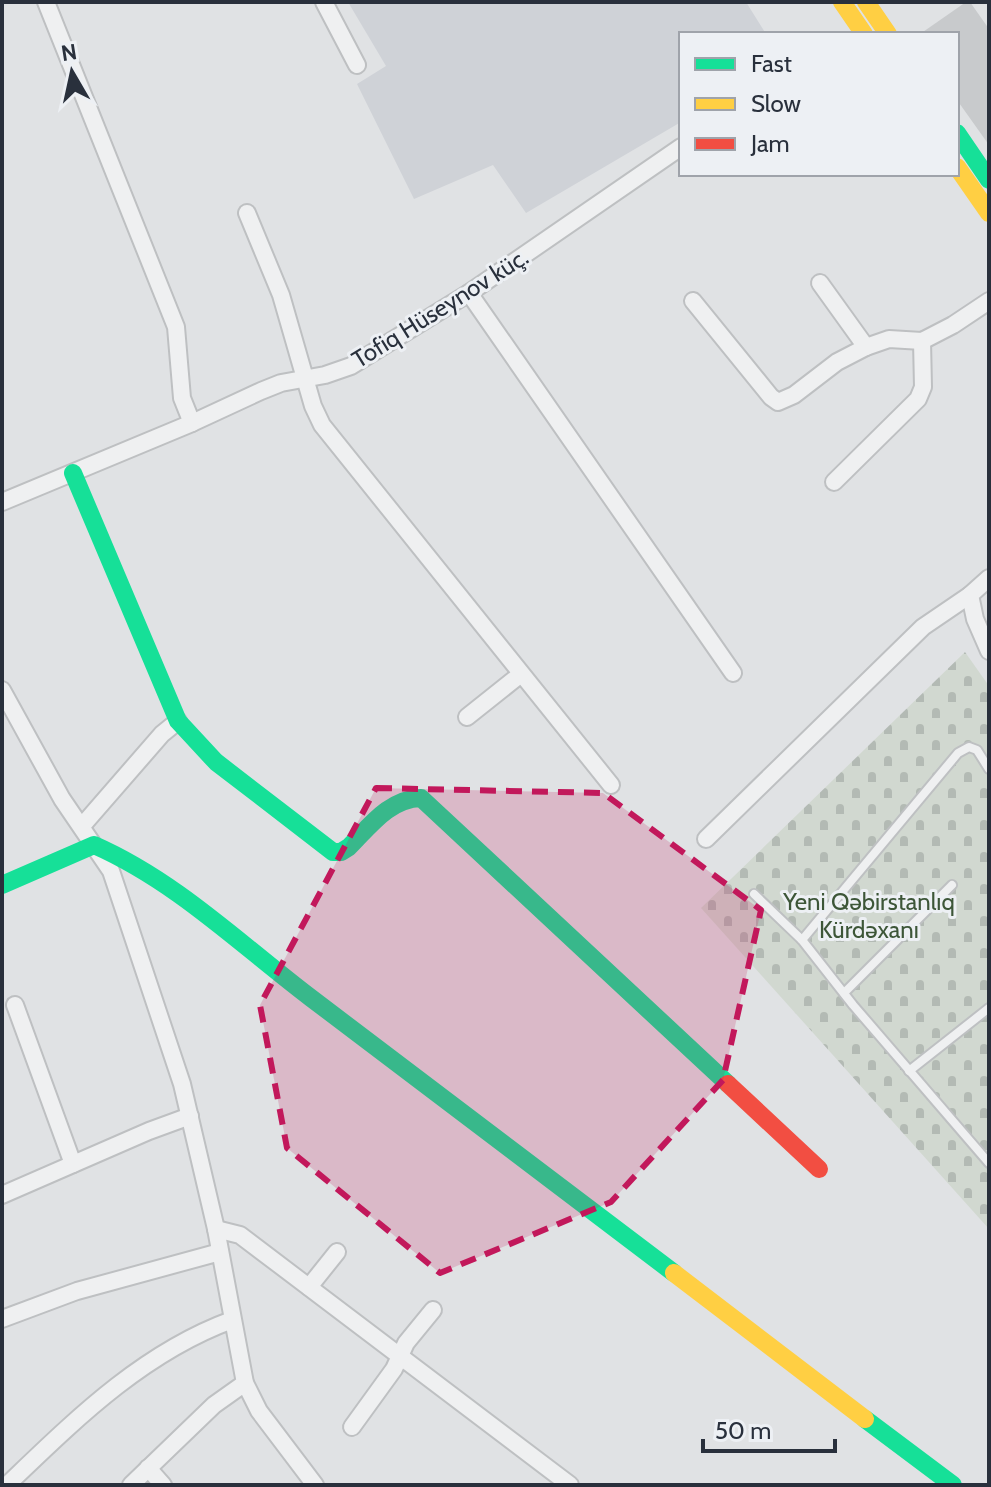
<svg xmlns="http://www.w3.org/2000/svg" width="991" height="1487" font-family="Cabin,sans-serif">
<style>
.built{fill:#cfd2d7}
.cemetery{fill:url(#cemetery-stones)}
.building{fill:#c8cacc}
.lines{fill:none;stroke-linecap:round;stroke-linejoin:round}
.lane-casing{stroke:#bec0c2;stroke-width:12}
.street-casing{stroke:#bec0c2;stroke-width:20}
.lane{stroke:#eff0f1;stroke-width:8}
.street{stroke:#eff0f1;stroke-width:16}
.fast{stroke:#16e098;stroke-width:18}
.slow{stroke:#ffcf43;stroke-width:18}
.jam{stroke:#f24e42;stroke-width:18}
.marked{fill:#c2185b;fill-opacity:0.2;stroke:#c2185b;stroke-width:6;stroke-dasharray:16 10;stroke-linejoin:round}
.labels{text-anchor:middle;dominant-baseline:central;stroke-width:6;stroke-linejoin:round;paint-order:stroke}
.street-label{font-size:24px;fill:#29303c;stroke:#edf0f4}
.park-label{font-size:24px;fill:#3d5638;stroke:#edf0f4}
</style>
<defs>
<pattern id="cemetery-stones" width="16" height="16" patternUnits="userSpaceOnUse" patternTransform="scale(2)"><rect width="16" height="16" fill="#d1d8d0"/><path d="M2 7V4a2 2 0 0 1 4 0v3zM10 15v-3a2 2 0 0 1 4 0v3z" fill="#b3bab4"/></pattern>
</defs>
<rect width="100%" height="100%" fill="#e0e2e4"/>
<polygon class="built" points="348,2 746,2 766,34 681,34 681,122 526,213 493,165 414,199 357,84 386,66"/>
<polygon class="cemetery" points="965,652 989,686 989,1229 701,908"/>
<polygon class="building" points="966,2 970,2 989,29 989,145 957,100 957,34 920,34"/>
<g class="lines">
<g class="lane-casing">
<g id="lane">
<polyline points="754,894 802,940 853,1005 989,1163"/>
<polyline points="802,940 958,753 969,747 977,750 989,769"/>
<polyline points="844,993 952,885"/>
<polyline points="909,1071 989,1008"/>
</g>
</g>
<g class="street-casing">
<g id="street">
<polyline points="46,2 176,327 182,398 192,423"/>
<polyline points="324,2 357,65"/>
<polyline points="247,213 281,295 313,406 322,425 611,785"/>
<polyline points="820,283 866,347"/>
<polyline points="469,293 733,673"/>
<polyline points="693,301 771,397 778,402 794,395 837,362 866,347 889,339 922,341 953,325 989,301"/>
<polyline points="834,482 918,399 923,387 922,341"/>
<polyline points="2,502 192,423 261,391 281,383 325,375 351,366 469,293 681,147"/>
<polyline points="989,578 970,595 975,619 989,651"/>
<polyline points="2,690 62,799 111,871 182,1084 216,1229 245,1383 259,1411 315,1485"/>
<polyline points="467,717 521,674"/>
<polyline points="82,826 162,734 178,721"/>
<polyline points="706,839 923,627 970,595"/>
<polyline points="15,1005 73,1164"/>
<polyline points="2,1195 149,1131 190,1116"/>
<polyline points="216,1229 240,1235 570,1485"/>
<polyline points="309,1287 337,1252"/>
<polyline points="2,1319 77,1291 220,1252"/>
<polyline points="352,1427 394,1369 406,1343 433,1310"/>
<polyline points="148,1468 163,1485"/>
<path d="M 7,1485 C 75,1420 142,1353 232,1320"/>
<polyline points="131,1485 214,1405 245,1383"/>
</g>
</g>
<use href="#lane" class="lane"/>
<use href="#street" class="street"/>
<g class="fast">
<polyline points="957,133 989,180"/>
<path d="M 73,473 L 178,721 L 216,762 L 333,852 L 341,852 L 349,847 C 370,826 389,799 421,798 L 728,1084"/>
<path d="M 2,885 L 94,845 C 176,881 241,945 311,998 C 432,1091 553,1182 674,1273"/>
<polyline points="865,1419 953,1485"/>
</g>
<g class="slow">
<polyline points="842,2 864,34"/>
<polyline points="866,2 888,34"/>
<polyline points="957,167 989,213"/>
<polyline points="674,1273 865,1419"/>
</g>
<polyline class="jam" points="728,1084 819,1169"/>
</g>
<path class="marked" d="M 376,788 L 603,793 L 761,910 L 723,1080 L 611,1202 L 440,1273 L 287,1148 L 260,1005 Z"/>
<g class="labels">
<g class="street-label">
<text transform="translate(440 308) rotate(-32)">Tofiq Hüseynov küç.</text>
</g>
<g class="park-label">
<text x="869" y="901">Yeni Qəbirstanlıq<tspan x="869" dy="28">Kürdəxanı</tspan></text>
</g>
</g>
<rect width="991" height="1487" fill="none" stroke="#29303c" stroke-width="8"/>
<rect x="679" y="32" width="280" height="144" fill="#edf0f4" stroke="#9fa3aa" stroke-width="2"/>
<rect x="695" y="58" width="40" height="12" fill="#16e098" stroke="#9fa3aa" stroke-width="2"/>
<text x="751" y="72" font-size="24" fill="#29303c">Fast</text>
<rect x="695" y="98" width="40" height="12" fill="#ffcf43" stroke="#9fa3aa" stroke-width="2"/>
<text x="751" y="112" font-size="24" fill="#29303c">Slow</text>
<rect x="695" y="138" width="40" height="12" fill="#f24e42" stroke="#9fa3aa" stroke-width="2"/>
<text x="751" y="152" font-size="24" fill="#29303c">Jam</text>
<g transform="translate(72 72) rotate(351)" stroke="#edf0f4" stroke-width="6" paint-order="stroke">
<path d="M0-6L14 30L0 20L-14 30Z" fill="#29303c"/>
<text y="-12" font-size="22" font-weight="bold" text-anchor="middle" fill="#29303c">N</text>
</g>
<path d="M703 1439v12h132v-12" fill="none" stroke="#29303c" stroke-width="4"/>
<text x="715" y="1439" font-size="24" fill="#29303c" stroke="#edf0f4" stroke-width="6" paint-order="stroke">50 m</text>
</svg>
